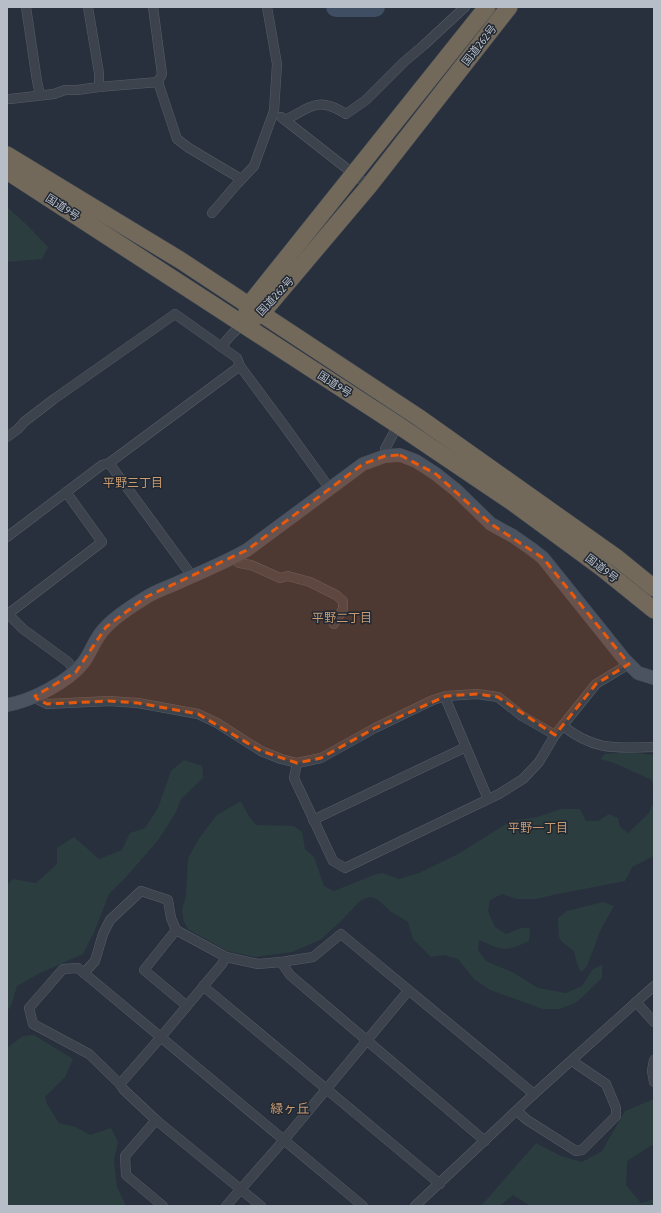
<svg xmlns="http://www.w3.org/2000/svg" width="661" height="1213" font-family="'Asap Condensed','Noto Sans JP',sans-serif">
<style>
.green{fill:#2b3d3f}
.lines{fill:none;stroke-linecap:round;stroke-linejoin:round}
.river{stroke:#404e64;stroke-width:20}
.street-casing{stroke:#575e68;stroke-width:10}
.secondary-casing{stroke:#454c56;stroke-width:14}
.highway-casing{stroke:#444b55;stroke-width:18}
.street{stroke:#3c434d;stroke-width:9}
.secondary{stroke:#4b5260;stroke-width:13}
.highway{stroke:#72695a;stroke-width:17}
.marked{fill:#e8590c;fill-opacity:0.2;stroke:#e8590c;stroke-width:3;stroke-dasharray:8 5;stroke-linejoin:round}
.labels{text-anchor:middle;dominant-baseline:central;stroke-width:3;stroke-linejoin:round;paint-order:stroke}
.street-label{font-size:11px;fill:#b8bec8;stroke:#212832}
.neighbourhood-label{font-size:12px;fill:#c89b73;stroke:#212832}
.quarter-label{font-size:13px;fill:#c89b73;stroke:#212832}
</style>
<rect width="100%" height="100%" fill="#28303d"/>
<g class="green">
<polygon points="7,207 27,225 48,247 42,259 7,262"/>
<path d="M 628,752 L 654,755 L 654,796 L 652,780 C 634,773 619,763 600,759 L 605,754 Z"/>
<polygon points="184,760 202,766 203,778 181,799 176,812 159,839 127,876 109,894 95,930 83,954 38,974 17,986 11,1006 7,1011 7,885 13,879 36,883 57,864 57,848 74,837 99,859 122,850 130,833 145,828 158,808 171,771"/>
<path d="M 241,801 L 248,815 L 256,825 L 294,826 L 302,832 L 305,849 L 314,857 L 324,886 L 334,891 L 376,874 L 383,873 L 399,879 L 419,873 L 458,854 L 511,821 L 537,817 L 561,809 L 580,809 L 586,821 L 598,821 L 609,814 L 618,818 L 620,827 L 628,833 L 649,813 L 654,801 L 654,856 L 632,867 L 625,881 L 558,894 L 536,899 L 517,899 L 502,894 L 490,900 L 488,911 L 495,927 L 506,934 L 521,928 L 530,928 L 529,941 C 504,953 502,950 479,940 L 478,950 L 486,961 L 514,973 L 538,988 L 566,993 L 582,986 L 593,969 L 602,965 L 602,978 L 577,1002 L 560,1009 L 543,1009 L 490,990 L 474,979 L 458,959 L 444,955 L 431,957 L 413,939 L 408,922 L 390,911 L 377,899 L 370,897 L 361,900 L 339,923 L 320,940 L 292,952 L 255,957 L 227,951 L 188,929 L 184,922 L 182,910 L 186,896 L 188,858 L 200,837 L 217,815 Z"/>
<polygon points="603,902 614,906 601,929 587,966 581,972 577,964 574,951 562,942 559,937 558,918 567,911"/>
<polygon points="34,1035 73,1059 65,1077 45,1097 47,1104 59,1123 76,1127 90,1135 111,1128 118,1142 114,1160 117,1187 126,1206 7,1206 7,1048 23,1036"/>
<polygon points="654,1099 654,1144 627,1161 626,1185 641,1203 654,1199 654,1206 530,1206 513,1195 500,1206 481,1206 536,1143 561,1156 582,1162 602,1151 625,1111"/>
</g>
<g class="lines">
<polyline class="river" points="336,7 375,7"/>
<g class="street-casing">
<g id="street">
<polyline points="26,7 37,81 40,95"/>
<polyline points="88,7 99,73 99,87"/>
<polyline points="153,7 162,74 158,82"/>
<polyline points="10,99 54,94 65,90 77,90 99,87 158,82 177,139 189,148 241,179"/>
<polyline points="281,117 369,186"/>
<path d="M 285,120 C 311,107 318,96 346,114 L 366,100 L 405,61 L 424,45 L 465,7"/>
<polyline points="212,213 237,184 254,166 274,111 277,64 267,7"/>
<polyline points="221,347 232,334 243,324"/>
<polyline points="240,366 283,424 330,489"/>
<polyline points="7,437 18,429 24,422 54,399 175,314 237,358 240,366 109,463 102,465 7,537"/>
<polyline points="385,456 385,449 398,425"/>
<polyline points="109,463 192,576"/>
<polyline points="232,558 239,563 251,565 280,578 288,576 310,582 336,595 343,601 343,609 334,624"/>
<polyline points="7,613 23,629 68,662 76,672"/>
<polyline points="8,614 102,542 66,492"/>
<polyline points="35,696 37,699 47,704 109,701 138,703 198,714 217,723 261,751 281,759 297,763 321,758 375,728 433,700 446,696 477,694 498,697 522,716 555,735"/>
<polyline points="446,696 447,702 488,799"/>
<path d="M 563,726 C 595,751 615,748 654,747"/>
<polyline points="297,763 294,778 333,861 345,868 499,794 523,779 539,762 555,735 596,684 629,664"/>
<polyline points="313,820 466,747"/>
<polyline points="176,930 144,970 187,1006"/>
<polyline points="281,962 290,975 485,1141"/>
<polyline points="84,973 95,961 103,934 110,920 141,891 168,900 171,918 176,930 226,957 258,964 281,962 313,957 341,934 534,1094"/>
<polyline points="203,986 440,1184"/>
<polyline points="636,1002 654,1022"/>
<polyline points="654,1060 652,1071 654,1082"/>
<polyline points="120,1084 161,1037 222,964 226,957"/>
<polyline points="517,1111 527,1120 576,1151 582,1150 616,1116 616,1108 606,1084 572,1061"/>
<polyline points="156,1120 125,1156 126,1175 163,1206"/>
<polyline points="226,1206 284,1140 408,991"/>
<polyline points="261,1206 156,1120 123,1089 120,1084 89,1054 33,1024 29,1008 63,969 78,968 84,973 363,1206"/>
<polyline points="415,1206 534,1094 654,986"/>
</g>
</g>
<g class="secondary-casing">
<path id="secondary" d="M 7,705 C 31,701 68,682 83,663 C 92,651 95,637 106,627 C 116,616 132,606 145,598 C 154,592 165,588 175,584 C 199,573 224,563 247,550 L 363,464 L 385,456 L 400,455 L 416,461 L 436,474 L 456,490 L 491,524 L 513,536 L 533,550 L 543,558 L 624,659 L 638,673 L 654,678"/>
</g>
<g class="highway-casing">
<g id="highway">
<polyline points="7,155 180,260 418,417 617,558 654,588"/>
<polyline points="7,171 398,425 512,502 602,568 654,610"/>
<polyline points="246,316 249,305 487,7"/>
<polyline points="252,319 261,314 369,186 509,7"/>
</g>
</g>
<use href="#street" class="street"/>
<use href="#secondary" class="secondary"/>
<use href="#highway" class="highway"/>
</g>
<path class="marked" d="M 400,455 L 436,474 L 491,524 L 543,558 L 629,664 L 596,684 L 555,735 L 498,697 L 477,694 L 446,696 L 375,728 L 321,758 L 297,763 L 261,751 L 198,714 L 138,703 L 109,701 L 47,704 L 37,699 L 35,696 L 76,672 L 106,627 L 146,597 L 247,550 L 363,464 L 385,456 Z"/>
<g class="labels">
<g class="street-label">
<text transform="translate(479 45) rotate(-52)">国道262号</text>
<text transform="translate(63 207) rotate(33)">国道9号</text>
<text transform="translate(275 296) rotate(-47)">国道262号</text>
<text transform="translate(335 384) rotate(33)">国道9号</text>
<text transform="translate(602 568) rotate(38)">国道9号</text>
</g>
<g class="neighbourhood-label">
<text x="133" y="483">平野三丁目</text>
<text x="342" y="618">平野二丁目</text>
<text x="538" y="828">平野一丁目</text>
</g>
<g class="quarter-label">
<text x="290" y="1108">緑ヶ丘</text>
</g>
</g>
<rect width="661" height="1213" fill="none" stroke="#b8bec8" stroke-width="16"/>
</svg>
